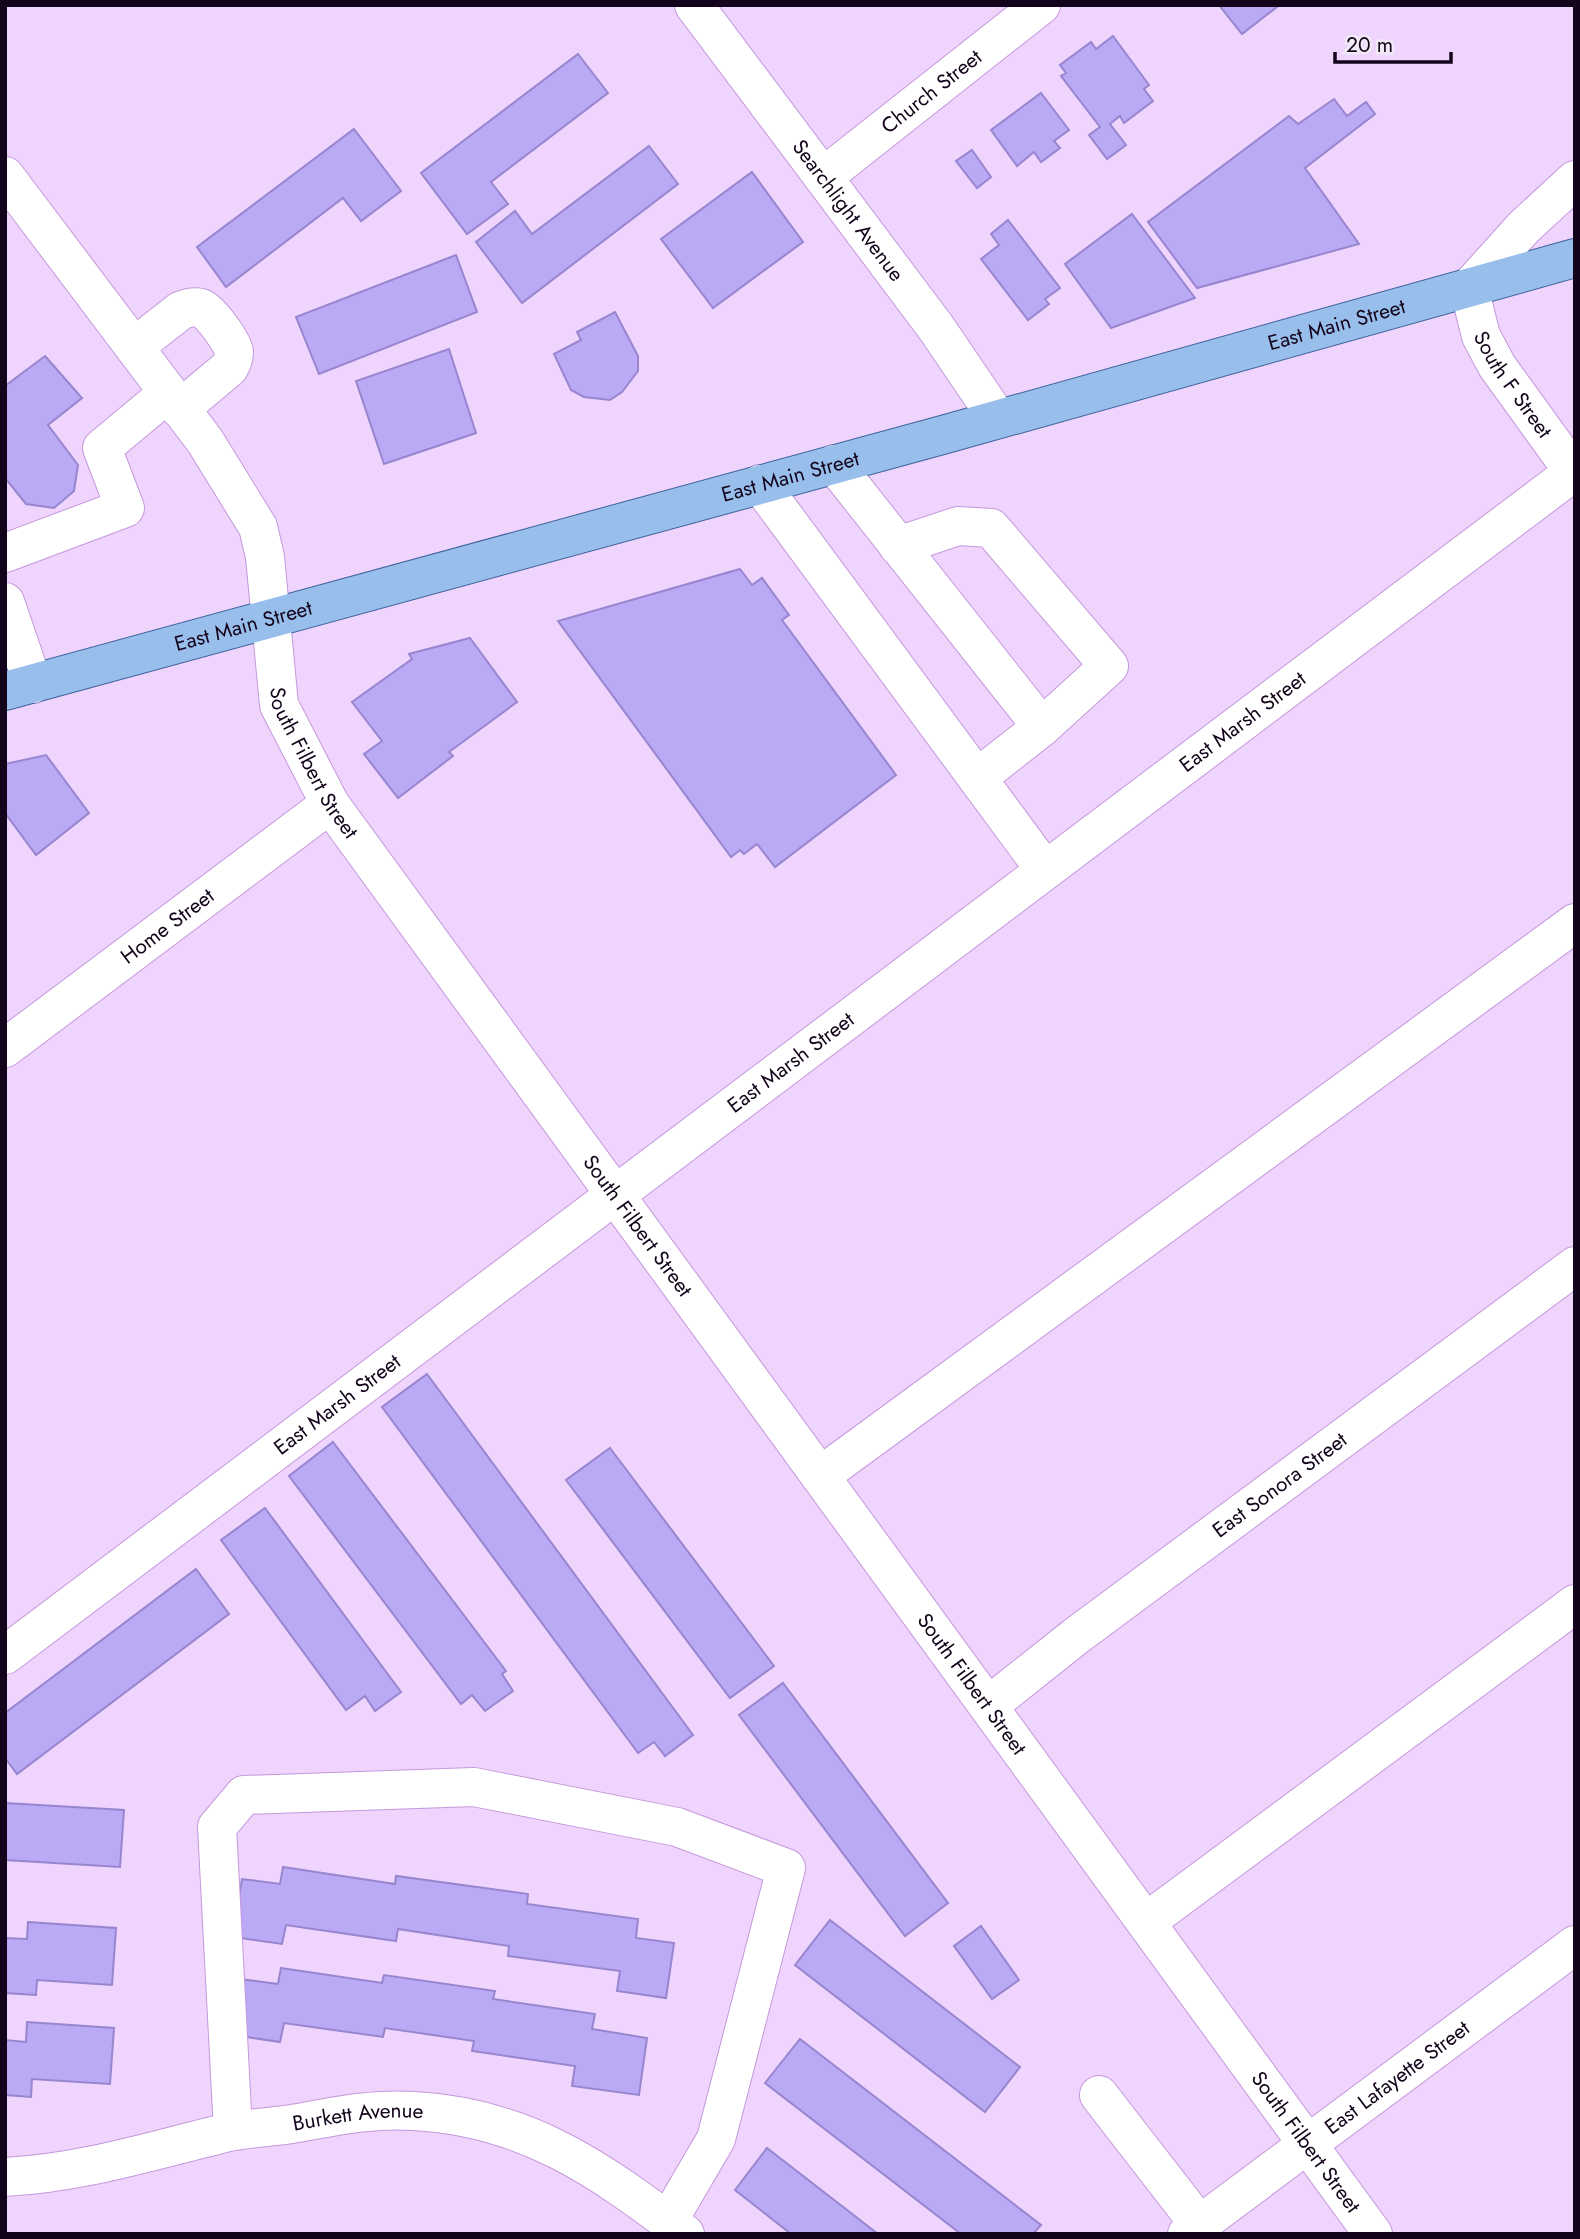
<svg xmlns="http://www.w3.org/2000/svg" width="1580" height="2239" font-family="Jost,sans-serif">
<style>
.building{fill:#baa9f4;stroke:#9786cf;stroke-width:2}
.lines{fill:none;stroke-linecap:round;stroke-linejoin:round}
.minor-casing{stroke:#c598dc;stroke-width:40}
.major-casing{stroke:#3e619a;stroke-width:40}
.minor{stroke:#fff;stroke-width:38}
.major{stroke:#98beeb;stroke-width:38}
.labels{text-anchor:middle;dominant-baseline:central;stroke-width:6;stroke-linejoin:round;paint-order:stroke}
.street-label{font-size:21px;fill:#14041b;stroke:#f2e9f7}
</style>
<rect width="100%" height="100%" fill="#efd4fe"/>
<g class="building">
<polygon points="1219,5 1276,5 1277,7 1242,34"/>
<polygon points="1113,36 1149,85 1144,89 1153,101 1124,123 1120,116 1110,124 1126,145 1107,159 1089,135 1100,127 1061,76 1066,73 1060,65 1091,42 1096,49"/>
<polygon points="578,54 608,93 491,182 508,204 467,234 421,173"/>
<polygon points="1041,93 1069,130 1054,141 1060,148 1041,162 1034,152 1017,166 991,130"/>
<polygon points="1334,99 1347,116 1366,102 1375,114 1305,168 1359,244 1197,288 1148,222 1289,116 1298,124"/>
<polygon points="354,129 401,191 361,221 343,198 226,287 197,247"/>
<polygon points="649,146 678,184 522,303 476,242 515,211 532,234"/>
<polygon points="972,150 991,177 977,188 956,161"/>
<polygon points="752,172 803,242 713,308 661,239"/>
<polygon points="1132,214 1195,298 1111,328 1065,264"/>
<polygon points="1008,220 1060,288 1045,299 1049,304 1028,320 981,259 999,245 991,234"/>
<polygon points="456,255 477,312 319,374 296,317"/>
<polygon points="615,312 638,356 638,371 622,392 610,400 584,397 571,390 554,354 581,340 577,332"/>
<polygon points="449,349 476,433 384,464 356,381"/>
<polygon points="45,356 82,398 48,425 78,465 74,491 54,508 26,504 5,478 5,386"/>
<polygon points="740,569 752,585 762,578 789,615 782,620 896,775 775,867 757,844 744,854 740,850 731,857 558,621"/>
<polygon points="470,638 517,702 449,752 453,756 398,798 364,754 382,741 352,702 412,659 409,654"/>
<polygon points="46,755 89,813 36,855 5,813 5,764"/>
<polygon points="427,1374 693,1735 665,1756 654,1742 638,1753 382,1407"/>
<polygon points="333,1442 506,1671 502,1674 513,1691 485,1711 472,1695 461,1704 289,1476"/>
<polygon points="610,1448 774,1666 730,1698 566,1480"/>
<polygon points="265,1508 401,1692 375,1711 365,1696 346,1710 221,1540"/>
<polygon points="196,1569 229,1614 17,1774 5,1758 5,1713"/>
<polygon points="783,1683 948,1903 905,1936 739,1715"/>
<polygon points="5,1803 124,1810 120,1867 5,1860"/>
<polygon points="283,1867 395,1884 396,1876 528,1894 527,1904 638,1919 636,1938 674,1943 666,1998 617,1991 620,1971 508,1956 509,1946 398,1929 396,1941 286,1925 282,1944 233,1937 242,1879 280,1884"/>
<polygon points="830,1920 1020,2067 985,2112 795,1965"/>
<polygon points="28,1922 116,1928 112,1985 37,1980 36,1995 5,1993 5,1938 27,1939"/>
<polygon points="981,1926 1019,1980 992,1999 954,1946"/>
<polygon points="281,1968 382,1983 384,1975 495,1991 493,1999 595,2014 592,2029 647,2038 639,2095 572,2086 575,2066 472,2051 474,2041 385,2028 383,2037 284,2023 280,2042 233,2035 240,1979 278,1984"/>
<polygon points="27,2022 114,2028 110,2084 32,2079 31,2097 5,2095 5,2040 26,2042"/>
<polygon points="800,2039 1041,2225 1033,2234 961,2234 765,2083"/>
<polygon points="767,2148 878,2234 791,2234 735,2190"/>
</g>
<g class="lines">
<g class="minor-casing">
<g id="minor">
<path id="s1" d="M 694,5 L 937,329 L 998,419"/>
<path id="s2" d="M 5,176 L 205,441 L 258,527 L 265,557 L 279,705 L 330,804 L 1373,2234"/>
<path id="s3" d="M 823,177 L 1041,5"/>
<path id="s4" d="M 1575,180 L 1524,227 L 1469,288 L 1481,336 L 1497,366 L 1575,474"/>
<path d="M 134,347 L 180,311 C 187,308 194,306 201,308 C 210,311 233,343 234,352 C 234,358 232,363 229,368 L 180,409"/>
<polyline points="834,464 1042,727"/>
<polyline points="760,484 1045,870"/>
<polyline points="898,546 958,526 991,528 1109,666 1042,727 977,778"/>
<polyline points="5,553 125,508 102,448 168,393"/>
<polyline points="5,602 33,684"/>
<path id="s5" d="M 5,1048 L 330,804"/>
<polyline points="820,1476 1575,923"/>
<path id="s6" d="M 5,1655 L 1575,471"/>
<path id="s7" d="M 988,1706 L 1076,1636 L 1575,1266"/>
<polyline points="1146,1922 1575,1604"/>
<polyline points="1099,2095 1199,2224"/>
<polyline points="233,2131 217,1827 244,1795 474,1787 677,1827 786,1868 716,2139 668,2221"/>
<path id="s8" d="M 5,2177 C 83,2173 154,2150 229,2132 C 249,2128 272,2127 292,2124 C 332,2117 373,2108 414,2111 C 526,2117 599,2169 685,2234"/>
<path id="s9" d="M 1187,2234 L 1575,1945"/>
</g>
</g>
<g class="major-casing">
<g id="major">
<path id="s10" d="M 5,691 L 946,434 L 1575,258"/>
</g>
</g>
<use href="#minor" class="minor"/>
<use href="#major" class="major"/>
</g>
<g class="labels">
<g class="street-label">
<text stroke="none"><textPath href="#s3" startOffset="138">Church Street</textPath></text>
<text stroke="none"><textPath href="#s1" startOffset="257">Searchlight Avenue</textPath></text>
<text stroke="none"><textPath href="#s10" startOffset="1381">East Main Street</textPath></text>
<text stroke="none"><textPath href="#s4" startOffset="259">South F Street</textPath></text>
<text stroke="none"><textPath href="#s10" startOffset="814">East Main Street</textPath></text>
<text stroke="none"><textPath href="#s10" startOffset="247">East Main Street</textPath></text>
<text stroke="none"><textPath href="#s6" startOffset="1550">East Marsh Street</textPath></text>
<text stroke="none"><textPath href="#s2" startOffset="679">South Filbert Street</textPath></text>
<text stroke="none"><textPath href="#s5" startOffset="203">Home Street</textPath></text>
<text stroke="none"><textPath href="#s6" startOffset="984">East Marsh Street</textPath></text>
<text stroke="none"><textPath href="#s2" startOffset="1246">South Filbert Street</textPath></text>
<text stroke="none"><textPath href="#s6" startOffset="416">East Marsh Street</textPath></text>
<text stroke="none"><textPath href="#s7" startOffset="366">East Sonora Street</textPath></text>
<text stroke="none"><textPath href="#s2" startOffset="1813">South Filbert Street</textPath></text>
<text stroke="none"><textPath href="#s9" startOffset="262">East Lafayette Street</textPath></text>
<text stroke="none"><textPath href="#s8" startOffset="359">Burkett Avenue</textPath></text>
<text stroke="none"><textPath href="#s2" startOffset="2380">South Filbert Street</textPath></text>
</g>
</g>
<rect width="1580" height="2239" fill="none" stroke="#14041b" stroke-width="14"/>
<path d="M1335 52v10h116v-10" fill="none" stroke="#14041b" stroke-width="3.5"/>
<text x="1346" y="52" font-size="21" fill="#14041b" stroke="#f2e9f7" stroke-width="5" paint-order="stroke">20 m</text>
</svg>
